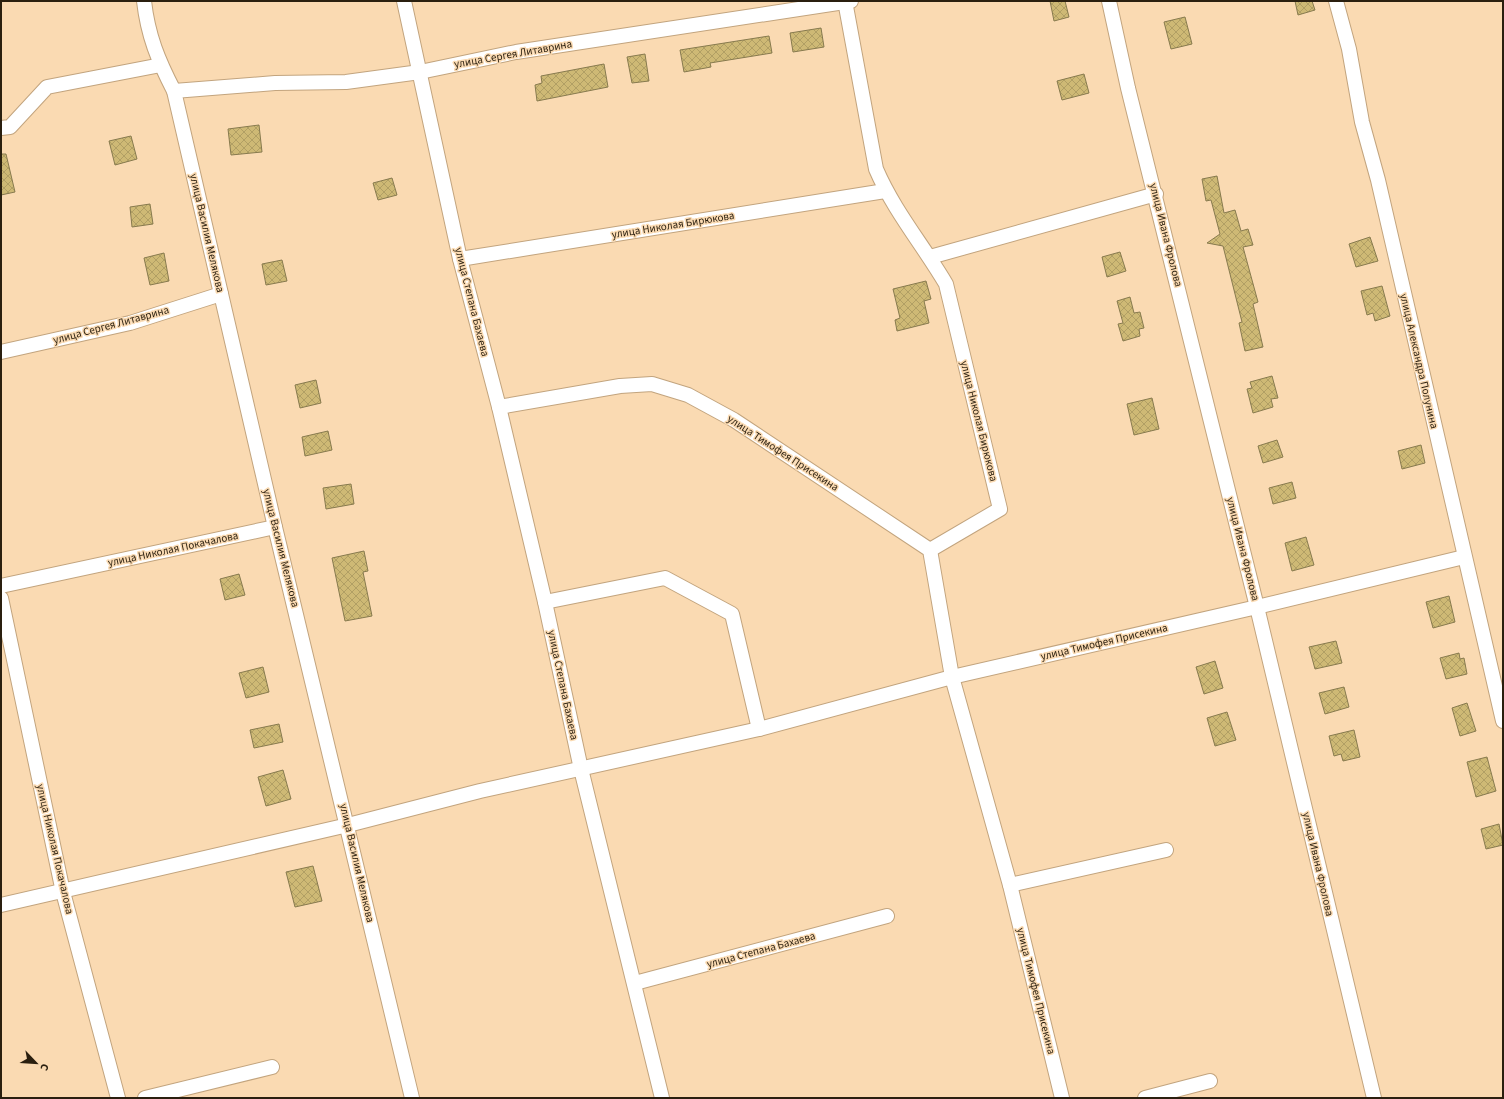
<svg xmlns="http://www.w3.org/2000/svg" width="1504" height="1099" font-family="'Source Sans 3',sans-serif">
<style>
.building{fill:url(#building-cross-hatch);stroke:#877a4e}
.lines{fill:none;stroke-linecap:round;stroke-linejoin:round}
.street-casing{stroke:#c2a47e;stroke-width:16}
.street{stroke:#fff;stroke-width:14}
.labels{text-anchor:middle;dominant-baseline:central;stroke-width:3;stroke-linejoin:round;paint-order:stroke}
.street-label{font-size:11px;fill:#2a1f0f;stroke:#fadab2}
</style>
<defs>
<pattern id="building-cross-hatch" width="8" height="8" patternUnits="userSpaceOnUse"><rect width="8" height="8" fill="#ceb975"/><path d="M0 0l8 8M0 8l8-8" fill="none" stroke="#b19f64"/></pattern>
</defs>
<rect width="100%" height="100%" fill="#fadab2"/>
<g class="building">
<polygon points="1050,1 1065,1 1069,17 1054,21"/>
<polygon points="1295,1 1312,1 1315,10 1298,15"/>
<polygon points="1185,17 1192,44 1171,49 1164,22"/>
<polygon points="821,28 824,47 793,52 790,33"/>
<polygon points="769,36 772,53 710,63 711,67 684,72 680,50"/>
<polygon points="645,54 649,81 632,83 627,57"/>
<polygon points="604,64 608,87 537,101 535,85 542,83 541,76"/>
<polygon points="1084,74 1089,93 1062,100 1057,81"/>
<polygon points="259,125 262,152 231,155 228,129"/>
<polygon points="131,136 137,159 115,165 109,141"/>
<polygon points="1,154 6,154 15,192 1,195"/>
<polygon points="1217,176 1224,213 1235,210 1241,231 1248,229 1253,245 1243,247 1258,302 1253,304 1263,347 1245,351 1239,323 1242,322 1223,246 1207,243 1220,234 1211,200 1206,201 1202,179"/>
<polygon points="392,178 397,195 378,200 373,183"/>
<polygon points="150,204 153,224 132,227 130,207"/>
<polygon points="1370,237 1378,261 1356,267 1349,244"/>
<polygon points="1120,252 1126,271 1107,277 1102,257"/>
<polygon points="164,253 169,281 150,285 144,258"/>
<polygon points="282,260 287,281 266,285 262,264"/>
<polygon points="926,281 931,299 924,301 929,323 897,331 895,320 900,318 893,289"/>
<polygon points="1382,286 1390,316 1375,321 1373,313 1367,315 1361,291"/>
<polygon points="1130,297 1134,313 1140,312 1144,328 1139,329 1140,336 1123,341 1118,324 1123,323 1117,301"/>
<polygon points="1272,376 1278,398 1271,399 1273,407 1253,413 1247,389 1252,388 1250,382"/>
<polygon points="316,380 321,403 300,408 295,385"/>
<polygon points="1152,398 1159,429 1134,435 1127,404"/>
<polygon points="328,431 332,450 305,456 302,437"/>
<polygon points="1277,440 1283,457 1263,463 1258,446"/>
<polygon points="1421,445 1425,463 1402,469 1398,451"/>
<polygon points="1292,482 1296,498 1273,504 1269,488"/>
<polygon points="351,484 354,504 326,509 323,488"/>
<polygon points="1306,537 1314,565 1292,571 1285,543"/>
<polygon points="364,551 368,571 363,572 372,616 345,621 332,558"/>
<polygon points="239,574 245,595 225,600 220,579"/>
<polygon points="1449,596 1455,622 1433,628 1426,602"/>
<polygon points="1336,641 1342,663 1315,669 1309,647"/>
<polygon points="1459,653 1460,659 1464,658 1467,674 1446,679 1440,658"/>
<polygon points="1215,661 1223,688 1204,694 1196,667"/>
<polygon points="263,667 269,692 246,698 239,673"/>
<polygon points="1344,687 1349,707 1325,714 1319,693"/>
<polygon points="1467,703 1476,731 1460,736 1452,708"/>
<polygon points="1227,712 1236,740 1215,746 1207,718"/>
<polygon points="279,724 283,742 254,748 250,730"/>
<polygon points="1354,730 1360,757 1343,761 1341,754 1334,756 1329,736"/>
<polygon points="1487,757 1496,791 1476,797 1467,762"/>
<polygon points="283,770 291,799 266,806 258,777"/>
<polygon points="1499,824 1503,845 1486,849 1481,829"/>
<polygon points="313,866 322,901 295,907 286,872"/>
</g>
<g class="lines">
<g class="street-casing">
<g id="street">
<path d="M 144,1 C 148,36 158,60 174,91 L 275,527 L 412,1098"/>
<polyline points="404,1 460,259 499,407 545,602 581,769 662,1098"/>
<path d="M 845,1 L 876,169 C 894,211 923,245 946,284 L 1000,509 L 930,550"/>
<polyline points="1109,1 1128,88 1257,607 1374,1098"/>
<polyline points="1336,1 1349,49 1362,122 1378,180 1503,721"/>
<polyline points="174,91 275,83 346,82 420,72 516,52 851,1"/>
<polyline points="1,128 10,127 47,87 161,65"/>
<polyline points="930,257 1156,194"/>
<polyline points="460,259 885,191"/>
<polyline points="1,352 130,323 221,294"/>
<polyline points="499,407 620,386 652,384 688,395 734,420 930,550 952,677 1010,885 1062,1098"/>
<polyline points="1,586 275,527"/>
<polyline points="1,598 63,892 118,1098"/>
<polyline points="545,602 665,578 732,614 759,729"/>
<polyline points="1010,885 1166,850"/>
<polyline points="1,905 348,825 480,791 759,729 952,677 1257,607 1464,557"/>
<polyline points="635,983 887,916"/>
<polyline points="145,1098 272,1067"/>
<polyline points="1145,1098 1210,1081"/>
</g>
</g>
<use href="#street" class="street"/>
</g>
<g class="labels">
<g class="street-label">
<text transform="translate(513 54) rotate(-10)">улица Сергея Литаврина</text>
<text transform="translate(673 225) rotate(-9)">улица Николая Бирюкова</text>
<text transform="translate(207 233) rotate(77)">улица Василия Мелякова</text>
<text transform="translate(1166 235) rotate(76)">улица Ивана Фролова</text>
<text transform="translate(472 302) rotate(76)">улица Степана Бахаева</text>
<text transform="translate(111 325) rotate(-15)">улица Сергея Литаврина</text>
<text transform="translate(1419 361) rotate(77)">улица Александра Полунина</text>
<text transform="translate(979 421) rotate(76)">улица Николая Бирюкова</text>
<text transform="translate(783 453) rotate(33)">улица Тимофея Присекина</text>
<text transform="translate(281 548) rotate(76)">улица Василия Мелякова</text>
<text transform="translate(173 549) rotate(-12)">улица Николая Покачалова</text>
<text transform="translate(1243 549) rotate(76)">улица Ивана Фролова</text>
<text transform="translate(1104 642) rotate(-13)">улица Тимофея Присекина</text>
<text transform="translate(563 685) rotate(78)">улица Степана Бахаева</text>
<text transform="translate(55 849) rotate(77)">улица Николая Покачалова</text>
<text transform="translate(357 863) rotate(77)">улица Василия Мелякова</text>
<text transform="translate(1318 864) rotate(77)">улица Ивана Фролова</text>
<text transform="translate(761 950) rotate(-15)">улица Степана Бахаева</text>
<text transform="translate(1036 991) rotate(76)">улица Тимофея Присекина</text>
</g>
</g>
<rect width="1504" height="1099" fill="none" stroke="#2a1f0f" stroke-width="4"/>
<g transform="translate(36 1063) rotate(115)" stroke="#fadab2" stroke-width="3" paint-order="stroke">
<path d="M0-3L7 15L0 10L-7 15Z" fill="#2a1f0f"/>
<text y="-6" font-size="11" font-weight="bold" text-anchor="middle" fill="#2a1f0f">С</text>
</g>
</svg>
